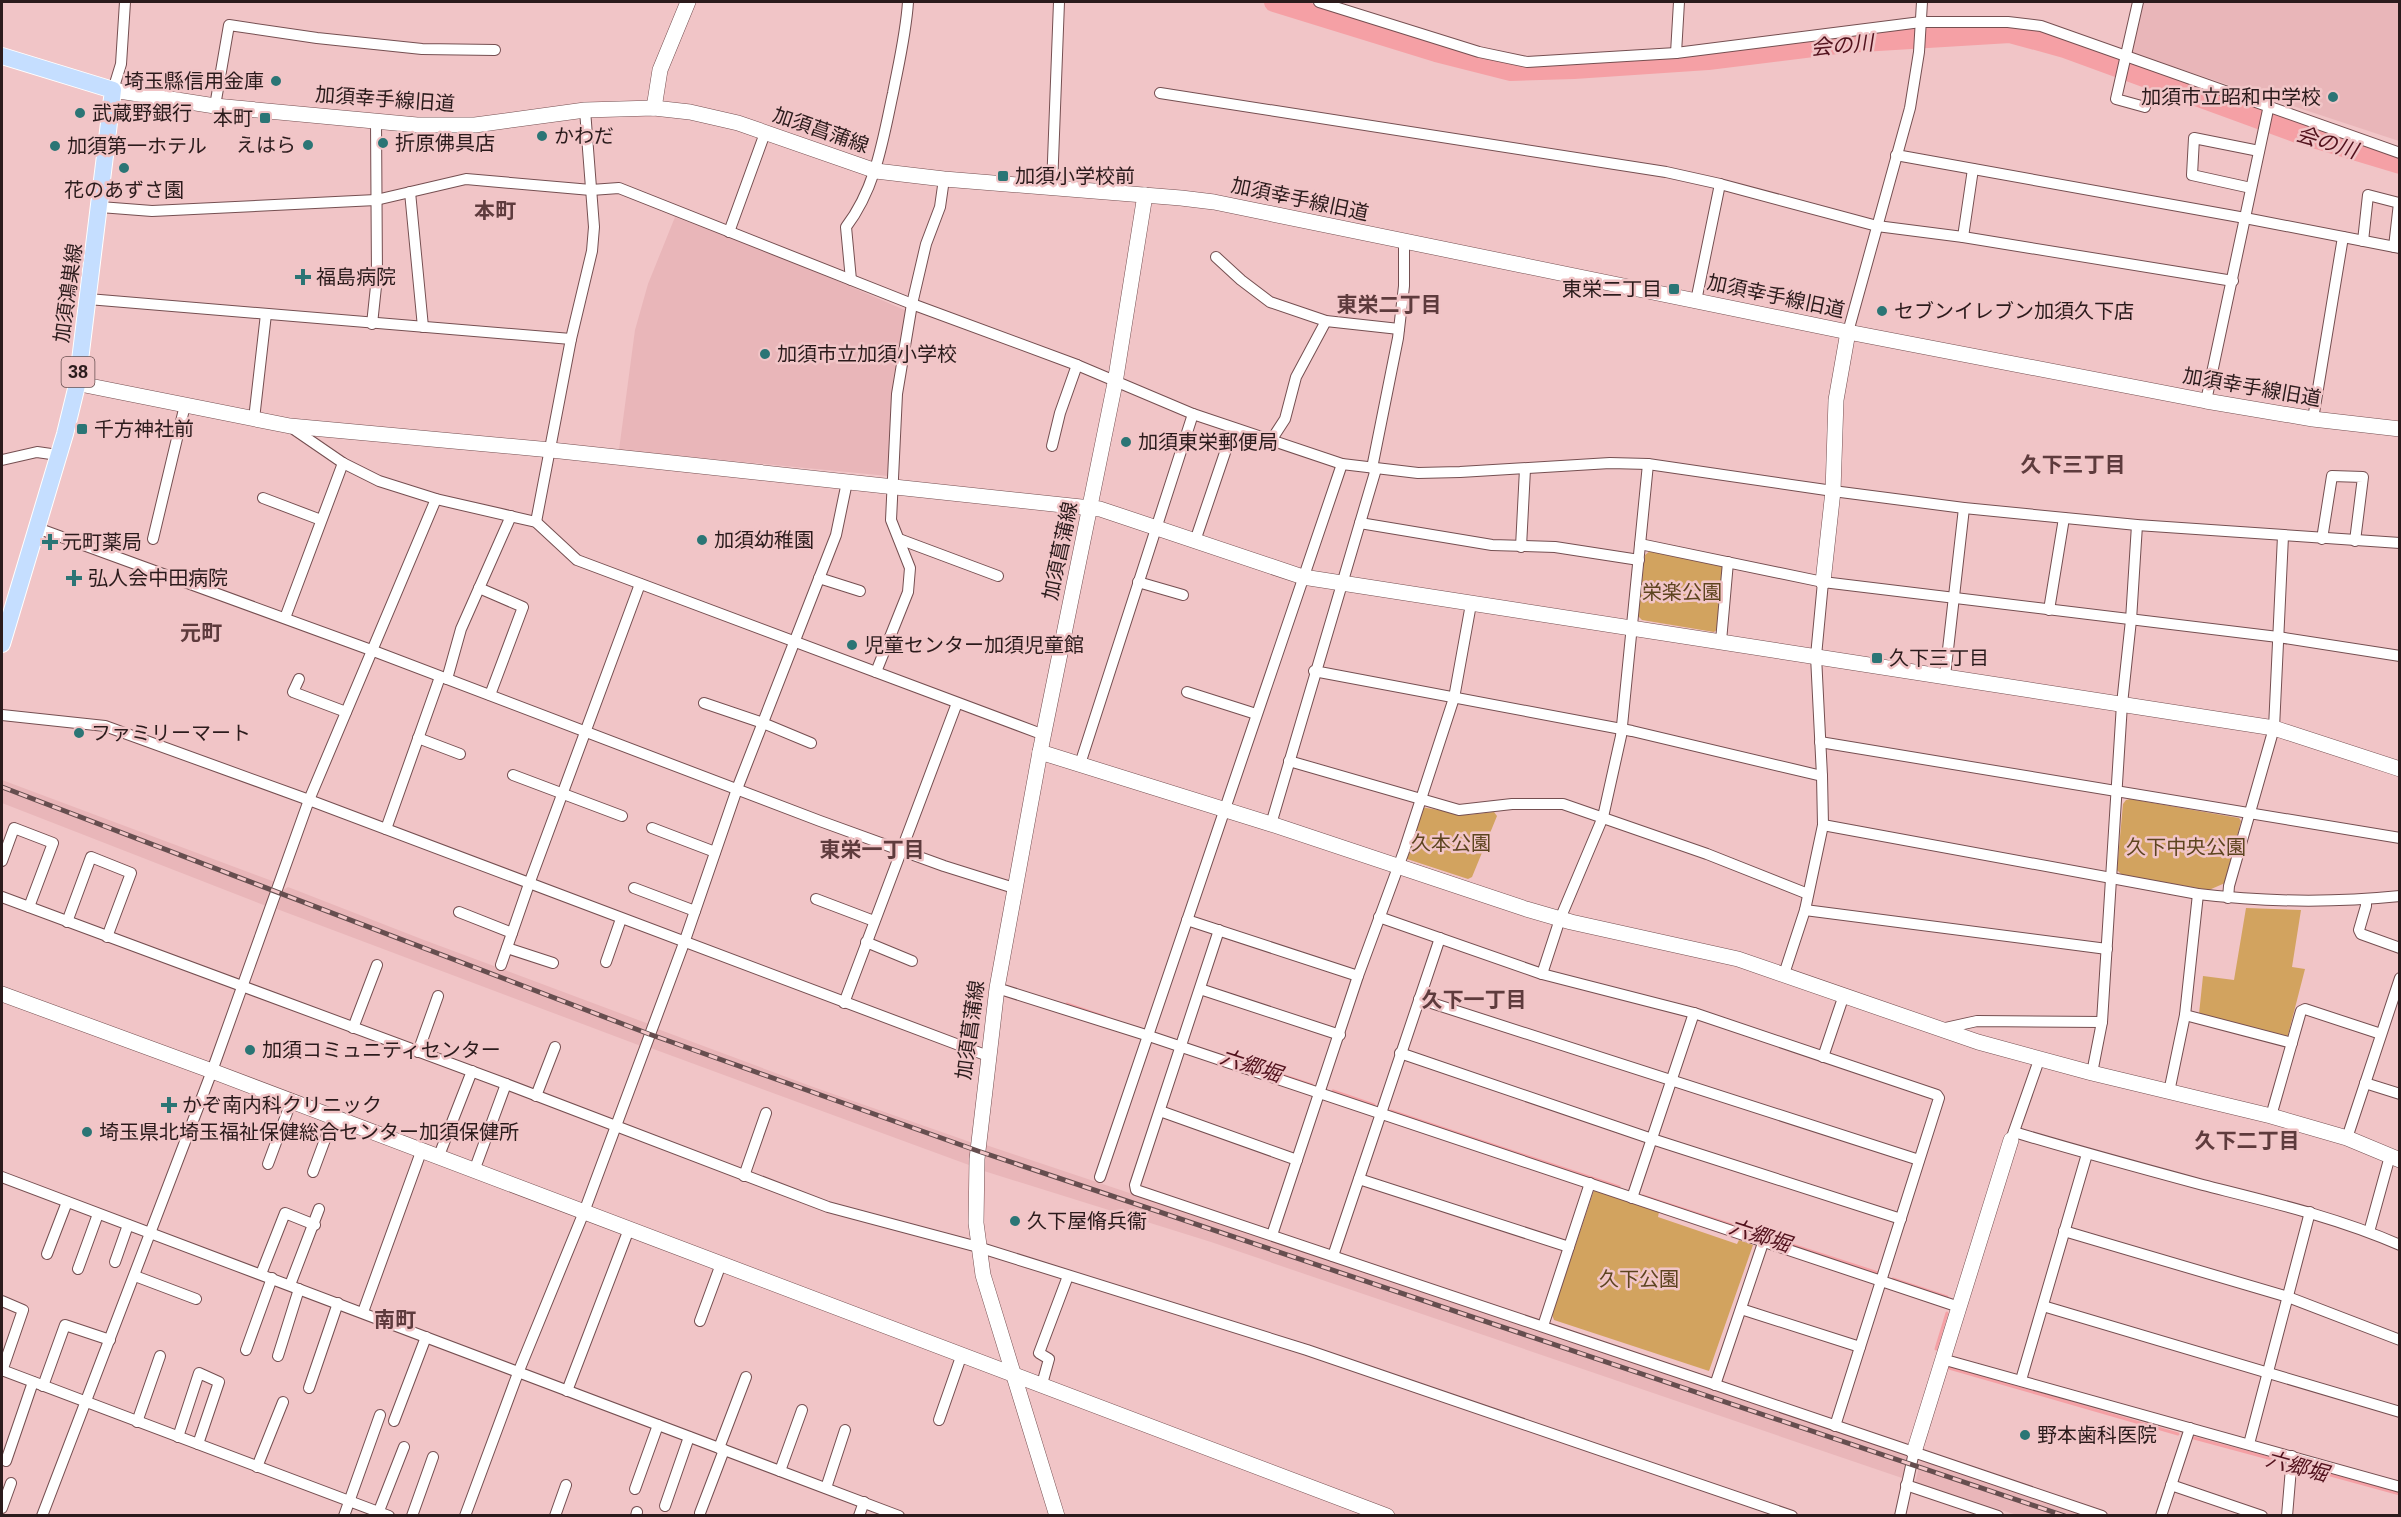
<svg xmlns="http://www.w3.org/2000/svg" width="2401" height="1517" font-family="Helvetica,'Noto Sans JP',sans-serif">
<style>
.built{fill:#e9b6b9}
.green{fill:#d2a35f}
.lines{fill:none;stroke-linecap:round;stroke-linejoin:round}
.stream{stroke:#f5a0a5;stroke-width:3}
.river{stroke:#f5a0a5;stroke-width:20}
.street-casing{stroke:#754f51;stroke-width:12}
.secondary-casing{stroke:#754f51;stroke-width:16}
.primary-casing{stroke:#fff;stroke-width:18}
.street{stroke:#fff;stroke-width:10}
.secondary{stroke:#fff;stroke-width:15}
.primary{stroke:#c5deff;stroke-width:16}
.rail-casing{stroke:#664e4f;stroke-width:5}
.rail{stroke:#f1c5c7;stroke-width:3;stroke-dasharray:9;stroke-linecap:butt}
.poi-dot{fill:#2b7575;stroke:#f1c5c7;stroke-width:2}
.labels{text-anchor:middle;dominant-baseline:central;stroke-width:5;stroke-linejoin:round;paint-order:stroke}
.shield{fill:#f1c5c7;stroke:#664e4f;stroke-width:1.5}
.shield-label{font-size:18px;font-weight:bold;fill:#2b1b1c}
.poi-label{font-size:20px;fill:#2b1b1c;stroke:#f1c5c7;text-anchor:start}
.street-label{font-size:20px;fill:#2b1b1c;stroke:#f1c5c7}
.park-label{font-size:20px;fill:#5d441f;stroke:#f1c5c7}
.water-label{font-size:21px;font-style:italic;fill:#52121d;stroke:#f1c5c7}
.neighbourhood-label{font-size:21px;font-weight:bold;fill:#5e3b3d;stroke:#f1c5c7}
</style>
<rect width="100%" height="100%" fill="#f1c5c7"/>
<g class="built">
<polygon points="2144,2 2399,2 2399,141 2132,53"/>
<polygon points="675,217 796,263 907,311 893,379 888,476 619,450 635,330 648,284"/>
<polygon points="2,780 275,882 266,906 2,803"/>
<polygon points="288,887 424,940 649,1024 641,1046 277,909 283,890"/>
<polygon points="655,1028 816,1088 973,1143 972,1160 969,1165 648,1047"/>
<polygon points="986,1145 1908,1454 1902,1478 1211,1242 984,1171 982,1163"/>
<polygon points="1921,1459 2087,1515 2017,1515 1915,1483"/>
</g>
<g class="green">
<polygon points="1650,551 1721,566 1724,569 1719,628 1714,632 1642,620 1638,616 1645,555"/>
<polygon points="2130,799 2239,818 2241,821 2225,883 2209,890 2122,875 2117,870 2123,804 2126,800"/>
<polygon points="1421,807 1467,815 1494,812 1497,816 1472,877 1468,879 1407,859 1405,855"/>
<polygon points="2246,908 2301,910 2292,967 2305,969 2287,1039 2199,1014 2203,976 2234,980"/>
<polygon points="1594,1190 1659,1212 1658,1217 1737,1244 1739,1240 1753,1245 1709,1371 1554,1320 1552,1315"/>
</g>
<g class="lines">
<g class="stream">
<polyline points="1067,1004 1105,1017"/>
<polyline points="1261,1068 1312,1085"/>
<polyline points="1333,1091 1374,1105"/>
<polyline points="1391,1111 1619,1187"/>
<polyline points="1643,1196 1878,1273"/>
<polyline points="1893,1279 1947,1297"/>
<polyline points="1936,1349 1947,1313"/>
<polyline points="1949,1368 2178,1434"/>
<polyline points="2194,1438 2287,1463"/>
<polyline points="2294,1465 2400,1494"/>
</g>
<polyline class="river" points="1274,2 1436,52 1511,71 1574,69 1708,60 1845,43 2010,33 2065,48 2300,134 2400,164"/>
<g class="street-casing">
<g id="street">
<polyline points="1319,2 1479,52 1527,62 1676,53 1921,22 2008,22 2041,26 2400,153"/>
<polyline points="2138,2 2116,99 2145,107"/>
<polyline points="1676,53 1679,2"/>
<polyline points="113,90 121,64 125,2"/>
<polyline points="1160,93 1666,172 1720,184 1877,226 1963,237 2233,281"/>
<polyline points="215,106 229,25 317,38 422,49 495,50"/>
<polyline points="1896,155 2245,218 2400,248"/>
<polyline points="1052,187 1059,2"/>
<polyline points="2251,188 2192,175 2194,138 2259,151"/>
<polyline points="410,192 423,327"/>
<polyline points="100,207 152,211 376,200 466,179 591,190 619,188 912,304 1077,365 1193,414 1342,464 1418,473 1460,472 1610,463 1648,464 1833,491 1964,508 2137,525 2400,543"/>
<polyline points="729,232 765,133"/>
<polyline points="1963,237 1973,169"/>
<polyline points="2363,241 2368,195 2399,203 2394,247"/>
<polyline points="1216,257 1241,280 1270,302 1326,321 1399,329"/>
<path d="M 851,280 L 846,227 C 876,188 883,139 893,93 C 899,62 906,33 908,2"/>
<polyline points="88,299 571,339"/>
<polyline points="1696,301 1720,184"/>
<polyline points="372,324 377,277 376,121"/>
<polyline points="1848,332 1910,108 1919,52 1922,2"/>
<polyline points="2206,401 2269,105"/>
<polyline points="254,419 266,314"/>
<polyline points="2313,419 2343,237"/>
<polyline points="292,428 343,463 379,481 436,499 536,522 577,560 1044,735"/>
<polyline points="1272,439 1285,419 1296,377 1326,321"/>
<polyline points="1052,446 1060,413 1077,365"/>
<polyline points="2,460 37,452 58,455"/>
<polyline points="1372,468 1398,338 1404,286 1404,242"/>
<polyline points="263,498 321,520"/>
<polyline points="536,522 571,339 592,251 594,227 585,110"/>
<polyline points="1360,523 1492,545 1555,547 1639,560"/>
<polyline points="37,528 371,650 820,821 944,866 1014,888"/>
<polyline points="153,539 185,405"/>
<polyline points="899,539 998,576"/>
<polyline points="2322,539 2332,476 2363,477 2355,541"/>
<polyline points="1195,541 1233,429"/>
<polyline points="1640,544 1823,582 2278,637 2400,656"/>
<polyline points="1521,547 1525,469"/>
<polyline points="819,578 860,591"/>
<polyline points="1138,582 1183,595"/>
<polyline points="479,588 523,607 490,695"/>
<polyline points="2049,610 2064,518"/>
<polyline points="285,618 343,463"/>
<polyline points="1721,641 1728,562"/>
<polyline points="1314,671 1632,731 1822,776"/>
<polyline points="876,672 908,592 910,568 891,520 897,394 912,304 926,244 940,207 944,179"/>
<polyline points="1945,676 1964,508"/>
<polyline points="299,679 293,692 346,712"/>
<polyline points="447,679 461,629 511,516"/>
<polyline points="1187,692 1256,714"/>
<polyline points="704,703 763,723 811,743"/>
<polyline points="2,715 105,726 309,800 988,1056"/>
<polyline points="418,738 460,754"/>
<polyline points="1820,742 2400,838"/>
<polyline points="1289,761 1459,810 1512,804 1563,804 1707,854 1808,894"/>
<polyline points="1080,764 1193,414"/>
<polyline points="513,775 622,816"/>
<polyline points="1271,824 1376,469"/>
<path d="M 1823,825 L 2198,894 C 2265,902 2331,903 2400,896"/>
<polyline points="652,828 715,852"/>
<polyline points="386,829 440,677"/>
<polyline points="2,861 14,828 53,843 29,907"/>
<polyline points="634,888 695,911"/>
<polyline points="2,897 506,1084 828,1207 978,1247 1307,1350 1792,1516"/>
<polyline points="2228,898 2229,886 2274,728 2283,536"/>
<polyline points="816,899 874,921"/>
<polyline points="2366,900 2366,906 2359,930 2361,934 2400,948"/>
<polyline points="1805,910 2107,949"/>
<polyline points="459,912 512,933"/>
<polyline points="1379,917 1542,974 1694,1013 1937,1095 1939,1098 1835,1426"/>
<polyline points="1187,920 1358,976"/>
<polyline points="67,922 91,857 131,873 107,937"/>
<path d="M 1219,930 L 1135,1185 L 1136,1190 C 1459,1297 1780,1407 2102,1516"/>
<polyline points="866,942 912,961"/>
<polyline points="507,948 553,963"/>
<polyline points="606,962 621,919"/>
<polyline points="501,965 529,884 640,584"/>
<polyline points="1542,974 1560,919 1603,817 1621,736 1648,464"/>
<polyline points="1784,974 1805,910 1823,825 1822,776 1816,656 1823,582"/>
<polyline points="997,988 1149,1036 1959,1307"/>
<polyline points="1200,989 1340,1035"/>
<polyline points="1419,999 1919,1160"/>
<polyline points="844,1003 957,703"/>
<polyline points="2185,1015 2292,1043"/>
<polyline points="353,1028 377,965"/>
<polyline points="1941,1029 1977,1021 2102,1022"/>
<polyline points="418,1052 438,996"/>
<polyline points="1400,1053 1652,1139 1901,1219"/>
<polyline points="1823,1057 1844,995"/>
<polyline points="2092,1073 2102,1022 2122,704 2131,620 2137,525"/>
<polyline points="2365,1083 2400,1094"/>
<polyline points="2169,1092 2185,1015 2198,894"/>
<polyline points="536,1096 555,1047"/>
<polyline points="1160,1111 1297,1160"/>
<polyline points="2271,1116 2301,1011 2305,1009 2381,1034"/>
<path d="M 2014,1132 C 2077,1151 2140,1168 2203,1185 C 2270,1202 2336,1217 2400,1245"/>
<polyline points="2012,1137 2039,1060"/>
<polyline points="2347,1138 2400,978"/>
<polyline points="438,1158 472,1071"/>
<polyline points="268,1164 291,1102"/>
<polyline points="474,1171 506,1084"/>
<polyline points="313,1172 333,1118"/>
<polyline points="744,1176 766,1113"/>
<polyline points="2,1177 899,1516"/>
<polyline points="1100,1177 1342,464"/>
<polyline points="1359,1179 1569,1247"/>
<polyline points="1632,1198 1694,1013"/>
<polyline points="2064,1231 2288,1297 2400,1340"/>
<polyline points="2369,1232 2390,1156"/>
<polyline points="1272,1235 1358,976 1404,851 1454,698 1471,604"/>
<polyline points="47,1254 67,1202"/>
<polyline points="1333,1256 1440,938"/>
<polyline points="115,1262 128,1225"/>
<polyline points="78,1269 98,1214"/>
<polyline points="261,1274 285,1213 315,1225"/>
<polyline points="135,1276 196,1299"/>
<polyline points="290,1285 319,1209"/>
<polyline points="2,1301 23,1310 2,1371"/>
<polyline points="2043,1306 2400,1412"/>
<polyline points="1741,1309 1860,1347"/>
<polyline points="363,1312 421,1152"/>
<polyline points="700,1321 721,1264"/>
<polyline points="1543,1326 1590,1183"/>
<polyline points="246,1350 272,1278"/>
<polyline points="278,1356 299,1289"/>
<polyline points="1942,1359 2400,1487"/>
<polyline points="2,1370 389,1516"/>
<polyline points="2021,1380 2087,1154"/>
<polyline points="1042,1384 1049,1359 1039,1353 1068,1276"/>
<polyline points="1715,1385 1763,1243"/>
<polyline points="43,1386 65,1325 110,1340"/>
<polyline points="309,1388 338,1303"/>
<polyline points="567,1391 629,1229"/>
<polyline points="939,1420 962,1354"/>
<polyline points="394,1421 426,1337"/>
<polyline points="137,1422 160,1356"/>
<polyline points="178,1437 199,1373 219,1382 198,1444"/>
<polyline points="2249,1444 2310,1212"/>
<polyline points="719,1448 746,1377"/>
<polyline points="6,1461 33,1382"/>
<polyline points="257,1467 283,1402"/>
<polyline points="780,1471 802,1410"/>
<polyline points="1906,1485 1998,1516"/>
<polyline points="2171,1485 2262,1516"/>
<polyline points="826,1488 845,1430"/>
<polyline points="635,1489 658,1425"/>
<polyline points="665,1506 689,1437"/>
<polyline points="2,1508 11,1483"/>
<polyline points="700,1513 724,1450"/>
<polyline points="42,1516 212,1071 309,800 436,499"/>
<polyline points="344,1516 380,1415"/>
<polyline points="377,1516 404,1447"/>
<polyline points="412,1516 433,1457"/>
<polyline points="465,1516 518,1373 584,1212 684,943 737,789 836,535 847,482"/>
<polyline points="555,1516 566,1485"/>
<polyline points="636,1516 637,1512"/>
<polyline points="859,1516 864,1502"/>
<polyline points="1900,1516 1914,1452"/>
<polyline points="2161,1516 2190,1428"/>
<polyline points="2287,1516 2292,1456"/>
</g>
</g>
<g class="secondary-casing">
<g id="secondary">
<polyline points="113,90 215,106 417,125 475,125 585,110 654,108 690,112 738,123 876,171 944,179 1181,198 1214,202 1848,332 2206,401 2313,419 2400,429"/>
<polyline points="654,108 660,70 688,2"/>
<polyline points="77,385 85,385 290,426 551,450 1100,509 1303,577 2274,728 2400,769"/>
<polyline points="1823,582 1833,491 1836,400 1848,332"/>
<polyline points="1040,752 1271,824 1526,909 1571,922 1738,959 1978,1042 2092,1073 2271,1116 2347,1138 2400,1160"/>
<polyline points="2,994 212,1071 1387,1516"/>
<polyline points="1914,1452 2011,1140"/>
<polyline points="1057,1516 983,1275 976,1223 977,1159 997,988 1040,752 1115,383 1145,195"/>
</g>
</g>
<g class="primary-casing">
<polyline id="primary" points="2,56 113,90 77,385 65,434 2,644"/>
</g>
<use href="#street" class="street"/>
<use href="#secondary" class="secondary"/>
<use href="#primary" class="primary"/>
<g class="rail-casing">
<polyline id="rail" points="2,787 649,1034 978,1151 2065,1516"/>
</g>
<use href="#rail" class="rail"/>
</g>
<g class="poi-dot">
<circle cx="276" cy="81" r="6"/>
<circle cx="2333" cy="97" r="6"/>
<circle cx="80" cy="113" r="6"/>
<rect x="259" y="112" width="12" height="12" rx="3"/>
<circle cx="542" cy="136" r="6"/>
<circle cx="383" cy="143" r="6"/>
<circle cx="308" cy="145" r="6"/>
<circle cx="55" cy="146" r="6"/>
<circle cx="124" cy="168" r="6"/>
<rect x="997" y="170" width="12" height="12" rx="3"/>
<path d="M300 268h6v6h6v6h-6v6h-6v-6h-6v-6h6z"/>
<rect x="1668" y="283" width="12" height="12" rx="3"/>
<circle cx="1882" cy="311" r="6"/>
<circle cx="765" cy="354" r="6"/>
<rect x="76" y="423" width="12" height="12" rx="3"/>
<circle cx="1126" cy="442" r="6"/>
<circle cx="702" cy="540" r="6"/>
<path d="M47 533h6v6h6v6h-6v6h-6v-6h-6v-6h6z"/>
<path d="M71 569h6v6h6v6h-6v6h-6v-6h-6v-6h6z"/>
<circle cx="852" cy="645" r="6"/>
<rect x="1871" y="652" width="12" height="12" rx="3"/>
<circle cx="79" cy="733" r="6"/>
<circle cx="250" cy="1050" r="6"/>
<path d="M166 1096h6v6h6v6h-6v6h-6v-6h-6v-6h6z"/>
<circle cx="87" cy="1132" r="6"/>
<circle cx="1015" cy="1221" r="6"/>
<circle cx="2025" cy="1435" r="6"/>
</g>
<g class="labels">
<rect class="shield" x="61.5" y="357" width="33" height="30" rx="4.5"/>
<g class="shield-label">
<text x="78" y="372">38</text>
</g>
<g class="poi-label">
<text x="264" y="81" text-anchor="end">埼玉縣信用金庫</text>
<text x="2321" y="97" text-anchor="end">加須市立昭和中学校</text>
<text x="92" y="113">武蔵野銀行</text>
<text x="253" y="118" text-anchor="end">本町</text>
<text x="554" y="136">かわだ</text>
<text x="395" y="143">折原佛具店</text>
<text x="296" y="145" text-anchor="end">えはら</text>
<text x="67" y="146">加須第一ホテル</text>
<text x="1015" y="176">加須小学校前</text>
<text x="124" y="190" text-anchor="middle">花のあずさ園</text>
<text x="316" y="277">福島病院</text>
<text x="1662" y="289" text-anchor="end">東栄二丁目</text>
<text x="1894" y="311">セブンイレブン加須久下店</text>
<text x="777" y="354">加須市立加須小学校</text>
<text x="94" y="429">千方神社前</text>
<text x="1138" y="442">加須東栄郵便局</text>
<text x="714" y="540">加須幼稚園</text>
<text x="62" y="542">元町薬局</text>
<text x="88" y="578">弘人会中田病院</text>
<text x="864" y="645">児童センター加須児童館</text>
<text x="1889" y="658">久下三丁目</text>
<text x="91" y="733">ファミリーマート</text>
<text x="262" y="1050">加須コミュニティセンター</text>
<text x="182" y="1105">かぞ南内科クリニック</text>
<text x="99" y="1132">埼玉県北埼玉福祉保健総合センター加須保健所</text>
<text x="1027" y="1221">久下屋脩兵衞</text>
<text x="2037" y="1435">野本歯科医院</text>
</g>
<g class="street-label">
<text transform="translate(385 99) rotate(4)">加須幸手線旧道</text>
<text transform="translate(821 130) rotate(19)">加須菖蒲線</text>
<text transform="translate(1300 199) rotate(12)">加須幸手線旧道</text>
<text transform="translate(68 293) rotate(-82)">加須鴻巣線</text>
<text transform="translate(1776 296) rotate(12)">加須幸手線旧道</text>
<text transform="translate(2252 387) rotate(10)">加須幸手線旧道</text>
<text transform="translate(1060 551) rotate(-78)">加須菖蒲線</text>
<text transform="translate(970 1030) rotate(-82)">加須菖蒲線</text>
</g>
<g class="park-label">
<text x="1682" y="592">栄楽公園</text>
<text x="1451" y="843">久本公園</text>
<text x="2186" y="847">久下中央公園</text>
<text x="1639" y="1279">久下公園</text>
</g>
<g class="water-label">
<text transform="translate(1842 45) rotate(-5)">会の川</text>
<text transform="translate(2327 142) rotate(17)">会の川</text>
<text transform="translate(1251 1065) rotate(18)">六郷堀</text>
<text transform="translate(1760 1235) rotate(18)">六郷堀</text>
<text transform="translate(2297 1466) rotate(15)">六郷堀</text>
</g>
<g class="neighbourhood-label">
<text x="495" y="210">本町</text>
<text x="1389" y="304">東栄二丁目</text>
<text x="2073" y="464">久下三丁目</text>
<text x="201" y="632">元町</text>
<text x="872" y="849">東栄一丁目</text>
<text x="1474" y="999">久下一丁目</text>
<text x="2247" y="1140">久下二丁目</text>
<text x="395" y="1319">南町</text>
</g>
</g>
<rect width="2401" height="1517" fill="none" stroke="#2b1b1c" stroke-width="6"/>
</svg>
